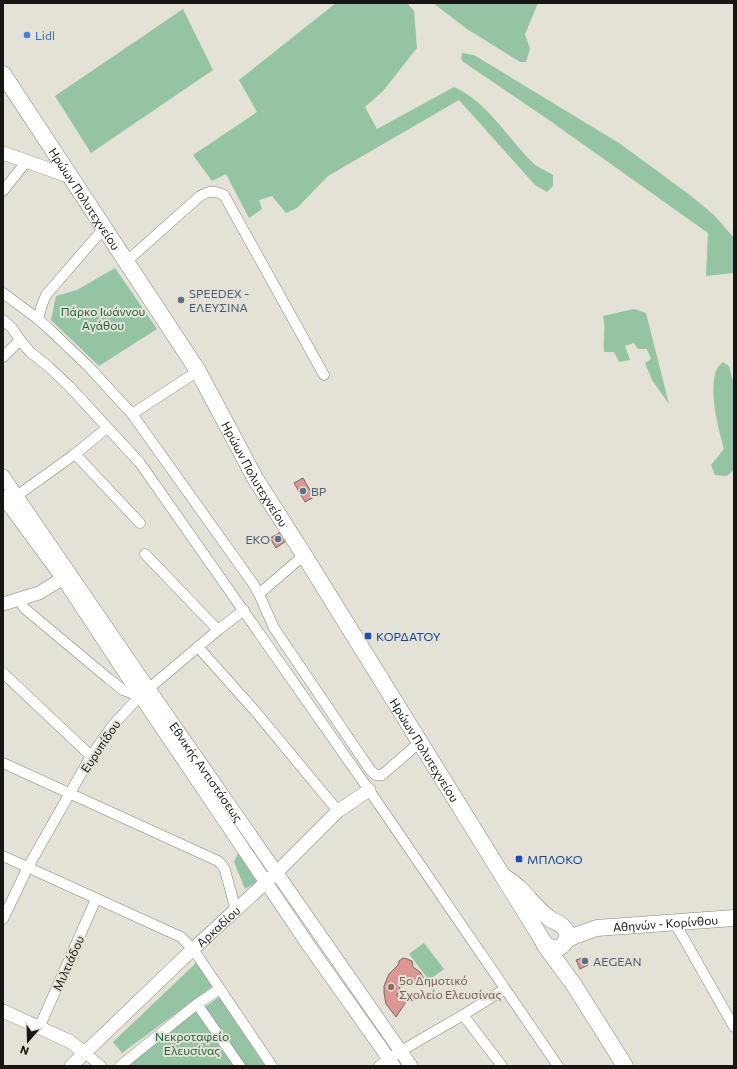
<svg xmlns="http://www.w3.org/2000/svg" width="737" height="1069" font-family="Commissioner,sans-serif">
<style>
.green{fill:#94c4a4}
.building{fill:#dc9693;stroke:#786b6a}
.lines{fill:none;stroke-linecap:round;stroke-linejoin:round}
.minor-casing{stroke:#87847a;stroke-width:11}
.tertiary-casing{stroke:#87847a;stroke-width:14}
.primary-casing{stroke:#87847a;stroke-width:17}
.minor{stroke:#fff;stroke-width:10}
.tertiary{stroke:#fff;stroke-width:13}
.primary{stroke:#fff;stroke-width:16}
.shop-dot{fill:#3f7fe0;stroke:#e4e1d6;stroke-width:1.5}
.service-dot{fill:#5c6f8a;stroke:#e4e1d6;stroke-width:1.5}
.transit-dot{fill:#1a4fb4;stroke:#e4e1d6;stroke-width:1.5}
.education-dot{fill:#8d6e63;stroke:#e4e1d6;stroke-width:1.5}
.labels{text-anchor:middle;dominant-baseline:central;stroke-width:4;stroke-linejoin:round;paint-order:stroke}
.shop-label{font-size:12px;fill:#366cbe;stroke:#e4e1d6;text-anchor:start}
.street-label{font-size:12px;fill:#171612;stroke:#e4e1d6}
.service-label{font-size:12px;fill:#4e5e75;stroke:#e4e1d6;text-anchor:start}
.park-label{font-size:12px;fill:#216540;stroke:#e4e1d6}
.transit-label{font-size:12px;fill:#164399;stroke:#e4e1d6;text-anchor:start}
.education-label{font-size:12px;fill:#785e54;stroke:#e4e1d6;text-anchor:start}
</style>
<rect width="100%" height="100%" fill="#e4e1d6"/>
<g class="green">
<path d="M 336,3 L 407,3 L 414,11 L 417,48 L 383,91 L 365,107 L 377,129 L 454,87 C 488,102 508,139 534,164 C 539,168 547,171 553,175 L 553,186 L 547,192 L 535,185 L 459,100 L 328,176 L 297,208 L 286,213 L 272,196 L 259,200 L 262,209 L 249,218 L 226,174 L 212,181 L 193,155 L 257,112 L 239,80 Z"/>
<polygon points="433,3 538,3 525,34 530,49 526,62 520,62 467,29"/>
<polygon points="183,9 213,70 91,153 55,96"/>
<polygon points="462,53 474,55 619,143 690,195 714,215 734,238 734,273 706,276 708,233 546,118 462,61 461,58"/>
<polygon points="115,268 157,329 99,366 51,320 56,296 77,290"/>
<path d="M 634,309 L 646,313 L 669,404 L 652,380 L 645,363 L 651,359 L 647,349 L 638,349 L 634,343 L 625,346 L 630,360 L 619,362 L 614,352 L 604,352 C 603,340 606,328 603,316 Z"/>
<path d="M 723,362 L 729,366 L 734,385 L 734,470 L 727,476 L 715,475 L 711,465 L 724,449 C 718,427 708,390 717,369 C 718,366 721,364 723,362 Z"/>
<polygon points="238,853 257,882 245,889 234,862"/>
<polygon points="424,943 444,969 429,980 409,954"/>
<polygon points="197,962 213,986 122,1053 113,1042"/>
<polygon points="219,997 265,1066 246,1066 205,1007"/>
<polygon points="197,1010 238,1066 129,1066"/>
</g>
<g class="building">
<polygon points="303,478 314,497 305,502 294,483"/>
<polygon points="281,532 286,541 276,548 270,538"/>
<polygon points="585,957 588,965 580,969 576,960"/>
<polygon points="403,958 407,959 412,961 413,967 420,972 426,982 417,986 415,983 409,979 406,979 402,982 397,995 399,999 403,999 406,1002 396,1017 386,1004 384,993 384,986 389,974 398,965 399,961"/>
</g>
<g class="lines">
<g class="minor-casing">
<g id="minor">
<polyline points="3,191 26,162"/>
<path d="M 127,261 L 200,196 C 209,191 214,190 224,195 L 324,375"/>
<polyline points="3,293 38,319 47,327 89,367 132,414 252,582 259,594 274,628 371,771 376,775 382,775 420,742"/>
<polyline points="38,319 42,305 46,295 104,228"/>
<polyline points="3,320 12,328 20,340 30,352 49,367 69,386 140,463 369,790 558,1066"/>
<polyline points="3,357 20,340"/>
<polyline points="132,414 198,371"/>
<polyline points="75,454 140,523"/>
<polyline points="11,500 75,454 107,428"/>
<polyline points="145,554 218,630"/>
<polyline points="259,594 304,555"/>
<polyline points="20,599 24,608 109,679 123,690 140,696"/>
<polyline points="198,647 255,711 338,811"/>
<polyline points="3,673 91,756"/>
<polyline points="3,763 218,861 222,865 225,870 236,911"/>
<polyline points="3,856 181,937 193,949 272,1066"/>
<polyline points="3,919 28,867 91,756 113,725 140,696 218,630 244,610"/>
<polyline points="675,923 734,1027"/>
<polyline points="197,1004 240,1066"/>
<polyline points="463,1015 502,1066"/>
<polyline points="39,1028 96,899"/>
<polyline points="85,1053 101,1066"/>
<polyline points="120,1066 197,1004 220,989"/>
<polyline points="379,1066 401,1051 463,1015 505,989"/>
</g>
</g>
<g class="tertiary-casing">
<g id="tertiary">
<polyline points="3,153 71,177"/>
<path id="s1" d="M 3,476 L 149,689 L 411,1066"/>
<polyline points="3,497 63,579 140,696 309,946 394,1066"/>
<polyline points="3,604 39,593 70,574"/>
<polyline points="3,1011 69,1041 85,1053"/>
<path id="s2" d="M 71,1066 L 193,949 L 276,873 L 338,811 L 369,790"/>
</g>
</g>
<g class="primary-casing">
<g id="primary">
<path id="s3" d="M 3,74 L 198,371 L 255,478 L 304,555 L 543,941 C 548,949 560,952 565,942 C 568,938 568,932 564,928 C 561,923 553,922 549,918 C 538,910 530,899 520,889 C 515,884 509,880 503,876"/>
<path id="s4" d="M 567,940 L 574,936 L 597,928 L 734,918"/>
<polyline points="544,944 574,985 625,1066"/>
</g>
</g>
<use href="#minor" class="minor"/>
<use href="#tertiary" class="tertiary"/>
<use href="#primary" class="primary"/>
</g>
<circle class="shop-dot" cx="27" cy="35" r="4"/>
<g class="service-dot">
<circle cx="181" cy="300" r="4"/>
<circle cx="303" cy="491" r="4"/>
<circle cx="278" cy="539" r="4"/>
<circle cx="585" cy="961" r="4"/>
</g>
<g class="transit-dot">
<rect x="364" y="632" width="8" height="8" rx="2"/>
<rect x="515" y="855" width="8" height="8" rx="2"/>
</g>
<circle class="education-dot" cx="391" cy="987" r="4"/>
<g class="labels">
<g class="shop-label">
<text x="35" y="35">Lidl</text>
</g>
<g class="street-label">
<text stroke="none"><textPath href="#s3" startOffset="149">Ηρώων Πολυτεχνείου</textPath></text>
<text stroke="none"><textPath href="#s3" startOffset="473">Ηρώων Πολυτεχνείου</textPath></text>
<text transform="translate(100 746) rotate(-56)">Ευρυπίδου</text>
<text stroke="none"><textPath href="#s3" startOffset="797">Ηρώων Πολυτεχνείου</textPath></text>
<text stroke="none"><textPath href="#s1" startOffset="359">Εθνικής Αντιστάσεως</textPath></text>
<text stroke="none"><textPath href="#s4" startOffset="101">Αθηνών - Κορίνθου</textPath></text>
<text stroke="none"><textPath href="#s2" startOffset="203">Αρκαδίου</textPath></text>
<text transform="translate(68 963) rotate(-66)">Μιλτιάδου</text>
</g>
<g class="service-label">
<text x="189" y="293">SPEEDEX -<tspan x="189" dy="14">ΕΛΕΥΣΙΝΑ</tspan></text>
<text x="311" y="491">BP</text>
<text x="270" y="539" text-anchor="end">EKO</text>
<text x="593" y="961">AEGEAN</text>
</g>
<g class="park-label">
<text x="103" y="311">Πάρκο Ιωάννου<tspan x="103" dy="14">Αγάθου</tspan></text>
<text x="192" y="1036">Νεκροταφείο<tspan x="192" dy="14">Ελευσίνας</tspan></text>
</g>
<g class="transit-label">
<text x="376" y="636">ΚΟΡΔΑΤΟΥ</text>
<text x="527" y="859">ΜΠΛΟΚΟ</text>
</g>
<g class="education-label">
<text x="399" y="980">5ο Δημοτικό<tspan x="399" dy="14">Σχολείο Ελευσίνας</tspan></text>
</g>
</g>
<rect width="737" height="1069" fill="none" stroke="#171612" stroke-width="8"/>
<g transform="translate(28 1041) rotate(200)" stroke="#e4e1d6" stroke-width="3" paint-order="stroke">
<path d="M0-3L7 15L0 10L-7 15Z" fill="#171612"/>
<text y="-6" font-size="11" font-weight="bold" text-anchor="middle" fill="#171612">N</text>
</g>
</svg>
